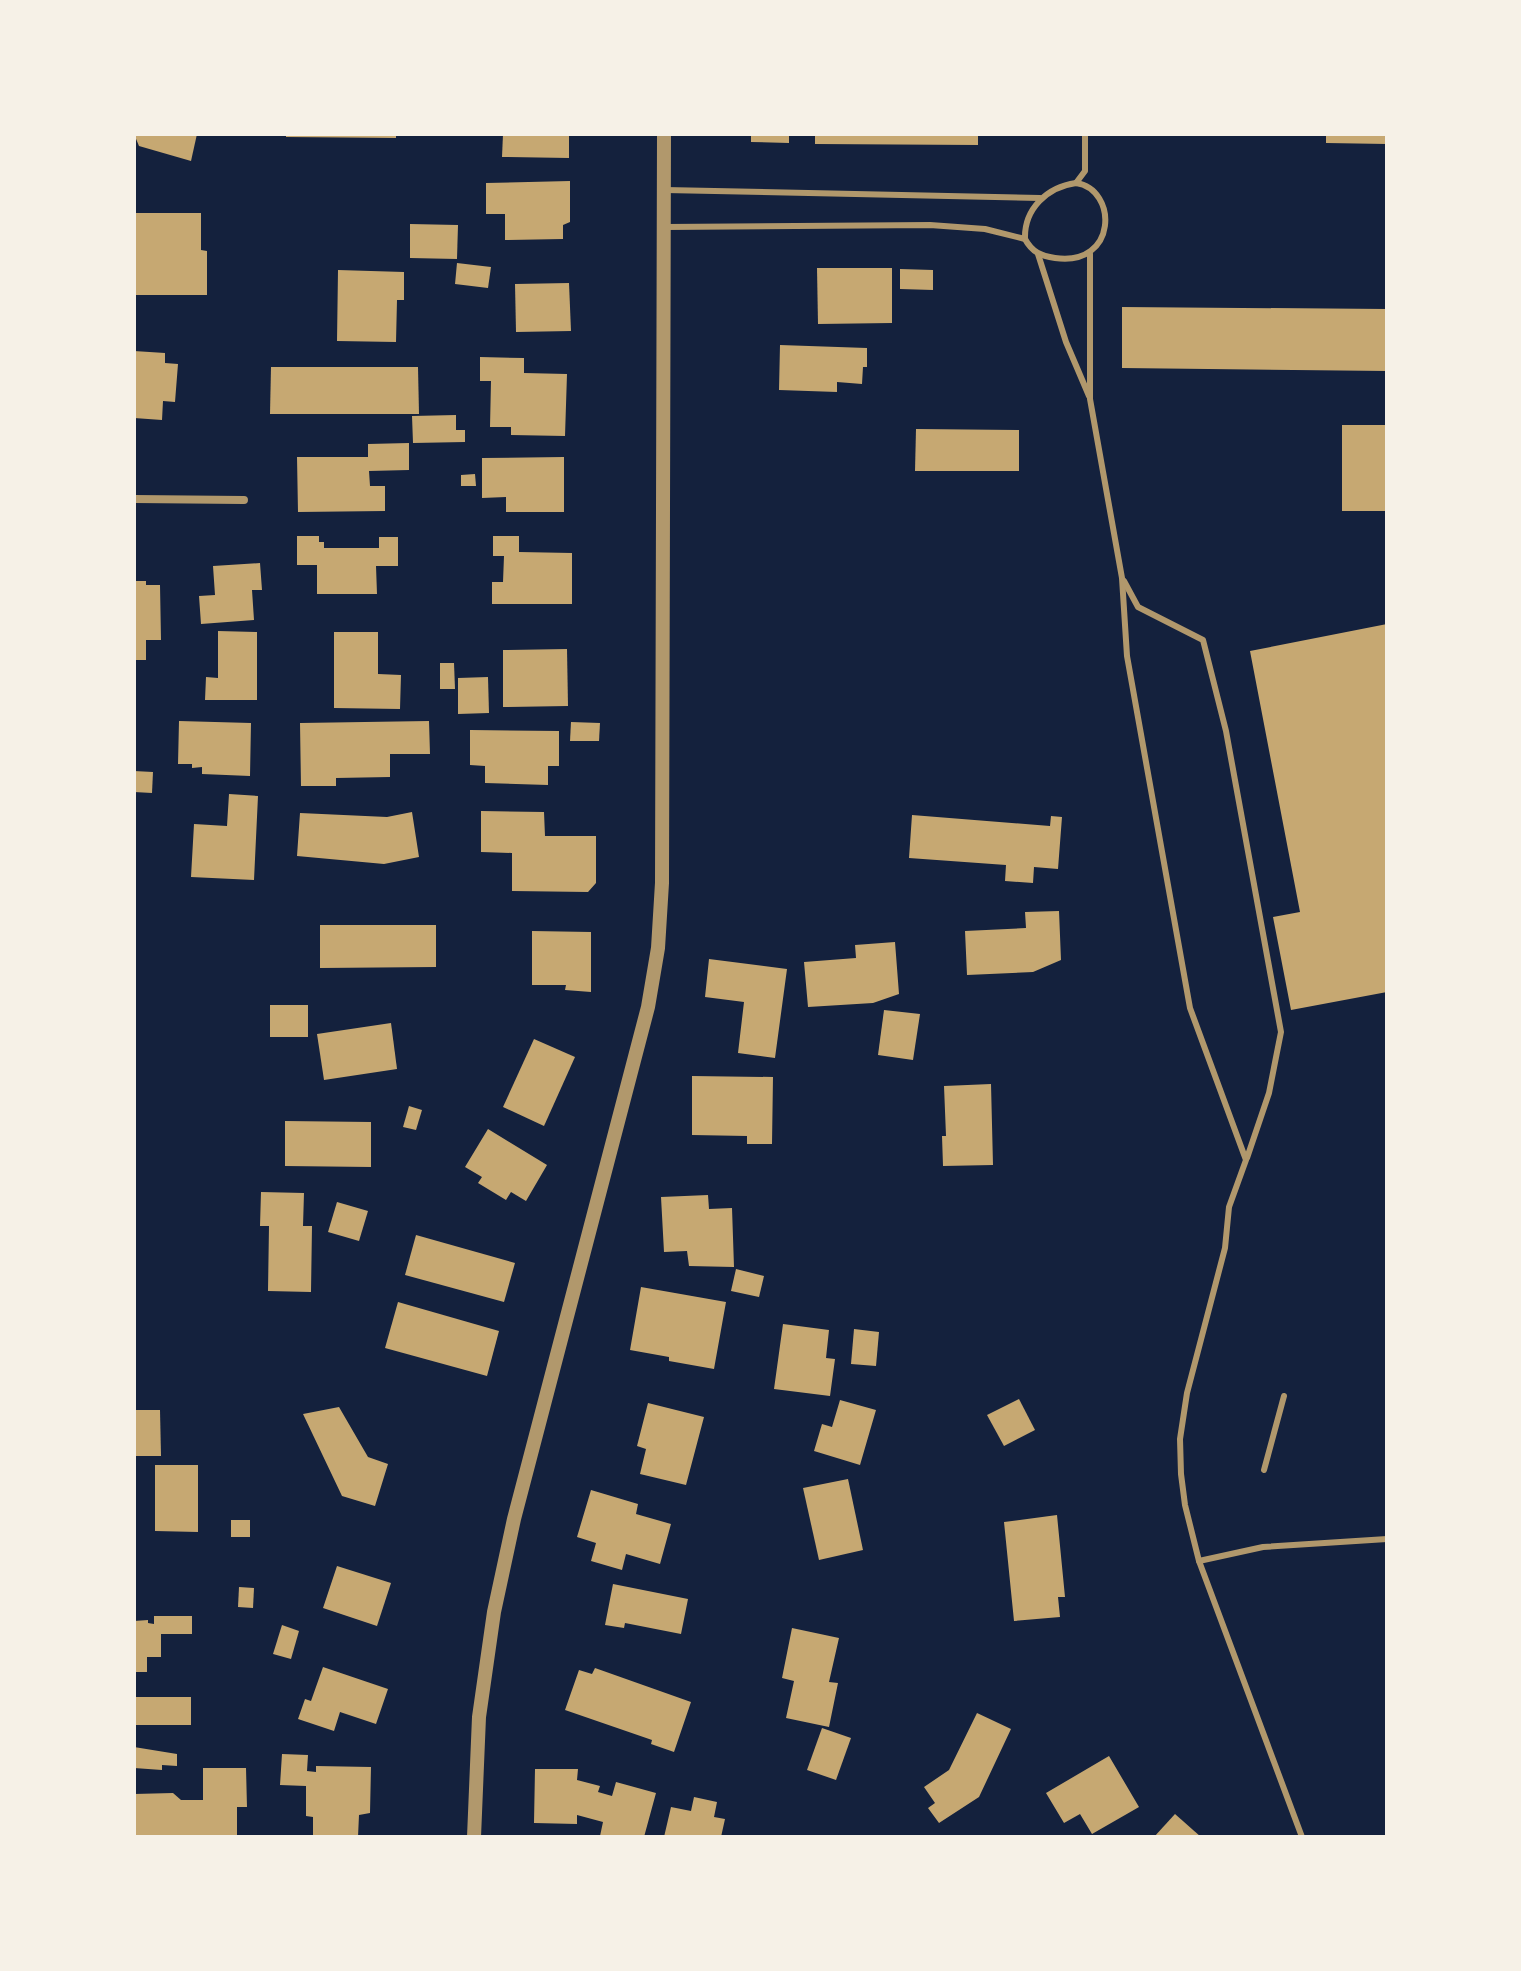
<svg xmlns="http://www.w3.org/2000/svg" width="1521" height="1971" font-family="'Work Sans',sans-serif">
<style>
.building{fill:#c6a872}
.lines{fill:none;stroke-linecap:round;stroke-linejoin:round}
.service{stroke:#b1986c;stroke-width:6}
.minor{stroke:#b1986c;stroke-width:8}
.tertiary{stroke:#b1986c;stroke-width:14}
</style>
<rect width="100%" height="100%" fill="#14213d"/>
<g class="building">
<polygon points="134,134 197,134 191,161 139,146"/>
<polygon points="286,134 396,134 396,138 286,137"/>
<polygon points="503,134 569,134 569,158 502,157"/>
<polygon points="751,134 789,134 789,143 751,142"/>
<polygon points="815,134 978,134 978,145 815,144"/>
<polygon points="1326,134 1387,134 1387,144 1326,143"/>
<polygon points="570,181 570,222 563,225 563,239 505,240 505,214 486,214 486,183"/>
<polygon points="134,213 201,213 201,250 207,251 207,295 134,295"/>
<polygon points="410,224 458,225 457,259 410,258"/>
<polygon points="457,263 491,267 488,288 455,284"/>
<polygon points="817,268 892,268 892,323 818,324"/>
<polygon points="900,269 933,270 933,290 900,289"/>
<polygon points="338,270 404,272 404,300 397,300 396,342 337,341"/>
<polygon points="569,283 571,331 516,332 515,284"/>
<polygon points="1122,307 1387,309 1387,371 1122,368"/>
<polygon points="780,345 867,348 867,367 863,367 862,384 837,382 837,392 779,390"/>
<polygon points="134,351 165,353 165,363 178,364 175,402 163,401 162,420 134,418"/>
<polygon points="480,357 524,358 524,373 567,374 565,436 511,435 511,427 490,427 491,381 480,381"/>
<polygon points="271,367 418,367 419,414 270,414"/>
<polygon points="456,415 456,430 465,430 465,442 413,443 412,416"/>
<rect x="1342" y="425" width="45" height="86"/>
<polygon points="916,429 1019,430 1019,471 915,471"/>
<polygon points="409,443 409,470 369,471 370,486 385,486 385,511 298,512 297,457 368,457 368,444"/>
<polygon points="564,457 564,512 506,512 506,497 482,498 482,458"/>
<polygon points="475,474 476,486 461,486 461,475"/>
<polygon points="297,536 319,536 319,542 324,542 324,548 379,548 379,537 398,537 398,566 376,566 377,594 317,594 317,565 297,565"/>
<polygon points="493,536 519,536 519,552 572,553 572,604 492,604 492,582 503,582 504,556 493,556"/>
<polygon points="260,563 262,590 252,590 254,620 201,624 199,596 215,595 213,566"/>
<polygon points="134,581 146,581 146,585 160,585 161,640 146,640 146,660 134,660"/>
<polygon points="1387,624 1387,992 1291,1010 1273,917 1300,912 1250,651"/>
<polygon points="218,631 257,632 257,700 205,700 206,677 218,678"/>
<polygon points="334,632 378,632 378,674 401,675 400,709 334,708"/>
<polygon points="567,649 568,706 503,707 503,650"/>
<polygon points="440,663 454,663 455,689 440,689"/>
<polygon points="488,677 489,713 458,714 458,678"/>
<polygon points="179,721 251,723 250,776 202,774 202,767 192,768 192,764 178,764"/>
<polygon points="429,721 430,754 390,754 390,777 336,778 336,786 301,786 300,723"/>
<polygon points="571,722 600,723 599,741 570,741"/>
<polygon points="470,730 559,731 559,766 548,766 548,785 485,783 485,766 470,765"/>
<polygon points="134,771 153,772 152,793 134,792"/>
<polygon points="229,794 258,796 254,880 191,877 194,824 227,826"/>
<polygon points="481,811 544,812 545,836 596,836 596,883 588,892 512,891 512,853 481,852"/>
<polygon points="412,812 419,857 384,864 297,856 300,813 387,817"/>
<polygon points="912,815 1050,826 1051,816 1062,817 1058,869 1034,867 1033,883 1005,881 1006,865 909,858"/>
<polygon points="1059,911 1061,960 1033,972 967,975 965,931 1026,928 1025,912"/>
<polygon points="320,925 436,925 436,967 320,968"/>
<polygon points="532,931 591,932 591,992 565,990 566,985 532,985"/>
<polygon points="895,942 899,994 873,1003 808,1007 804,962 856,958 855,945"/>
<polygon points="709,959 787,969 775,1058 738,1053 744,1002 705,997"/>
<rect x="270" y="1005" width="38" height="32"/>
<polygon points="884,1010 920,1014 913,1060 878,1055"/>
<polygon points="391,1023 397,1069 324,1080 317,1034"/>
<polygon points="534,1039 575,1057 544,1126 503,1107"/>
<polygon points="692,1076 773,1077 772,1144 747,1144 747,1136 692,1135"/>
<polygon points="991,1084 993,1165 943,1166 942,1136 946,1136 944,1086"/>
<polygon points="409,1106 422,1110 416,1130 403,1127"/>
<polygon points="285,1121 371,1122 371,1167 285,1166"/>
<polygon points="488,1129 547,1165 526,1201 511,1192 506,1200 478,1183 482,1177 465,1167"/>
<polygon points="261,1192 304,1193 303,1226 312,1226 311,1292 268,1291 269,1226 260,1226"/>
<polygon points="708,1195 709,1209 732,1208 734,1267 689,1266 687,1251 664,1252 661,1197"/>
<polygon points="337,1202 368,1211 359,1241 328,1232"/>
<polygon points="416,1235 515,1263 504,1302 405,1275"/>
<polygon points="736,1269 764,1276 759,1297 731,1291"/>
<polygon points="641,1287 726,1302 714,1369 669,1361 669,1357 630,1350"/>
<polygon points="398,1302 499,1331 487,1376 385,1348"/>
<polygon points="783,1324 829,1330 826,1358 835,1359 830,1396 774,1389"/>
<polygon points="854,1329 879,1332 876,1366 851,1364"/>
<polygon points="1019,1399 1035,1430 1004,1446 987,1415"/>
<polygon points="840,1400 876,1410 860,1465 814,1451 822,1424 832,1427"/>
<polygon points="648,1403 704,1417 686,1485 640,1474 646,1449 637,1446"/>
<polygon points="339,1407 368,1457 388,1464 375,1506 342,1496 303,1414"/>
<polygon points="134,1410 160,1410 161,1456 134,1456"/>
<polygon points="155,1465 198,1465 198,1532 155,1531"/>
<polygon points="848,1479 863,1550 819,1560 803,1488"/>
<polygon points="591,1490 638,1504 636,1514 671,1524 660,1564 626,1554 622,1570 591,1561 596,1543 577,1537"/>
<polygon points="1057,1515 1065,1597 1058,1597 1060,1617 1014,1621 1004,1522"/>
<rect x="231" y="1520" width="19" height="17"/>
<polygon points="337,1566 391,1583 377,1626 323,1608"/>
<polygon points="613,1584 688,1599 681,1634 625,1623 624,1628 605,1625"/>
<polygon points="239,1587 254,1588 253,1608 238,1607"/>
<polygon points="154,1616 192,1616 192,1634 161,1634 161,1657 147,1657 147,1672 134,1672 134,1621 148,1620 148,1623 154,1624"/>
<polygon points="282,1625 299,1631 291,1659 273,1654"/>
<polygon points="792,1628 839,1638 829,1682 838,1683 829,1727 786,1718 794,1681 782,1678"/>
<polygon points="323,1667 388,1689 376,1724 340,1712 334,1731 298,1719 305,1699 311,1701"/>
<polygon points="595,1668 691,1702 674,1752 651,1744 652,1740 565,1710 579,1670 592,1674"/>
<rect x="134" y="1697" width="57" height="28"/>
<polygon points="977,1713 1011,1729 979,1797 939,1823 928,1808 935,1803 924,1787 949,1770"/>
<polygon points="822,1728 851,1738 836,1780 807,1770"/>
<polygon points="134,1747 177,1754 177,1766 162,1765 162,1770 134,1768"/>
<polygon points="282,1754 308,1755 307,1771 316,1772 316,1766 371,1767 370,1813 359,1815 358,1837 313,1837 313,1817 306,1816 306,1786 280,1785"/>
<polygon points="1109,1756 1139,1807 1092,1834 1080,1814 1064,1823 1046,1793"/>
<polygon points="203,1768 246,1768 247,1807 237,1807 237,1837 134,1837 134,1794 173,1793 181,1800 203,1800"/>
<polygon points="535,1769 578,1769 577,1780 600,1786 598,1792 612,1796 616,1782 656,1793 644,1837 600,1836 603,1822 577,1815 577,1824 534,1823"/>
<polygon points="694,1797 717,1802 714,1817 725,1819 721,1837 664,1837 671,1807 691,1811"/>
<polygon points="1175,1814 1201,1837 1154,1837"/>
</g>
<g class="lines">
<g class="service">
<path d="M 1076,183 C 1118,189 1118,267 1055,258 C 1041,256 1032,252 1025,239 C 1024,209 1047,187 1076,183 Z"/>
<polyline points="1076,183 1085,171 1085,134"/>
<polyline points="665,190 1040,198"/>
<polyline points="666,227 930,225 985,229 1025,239"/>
<polyline points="1038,254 1066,342 1089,396"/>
<polyline points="1090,254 1090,399 1122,578 1127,656 1190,1008 1246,1160 1229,1207 1225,1248 1187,1393 1180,1439 1181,1474 1185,1505 1199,1561 1302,1837"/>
<polyline points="1124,581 1138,607 1203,640 1226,731 1281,1032 1269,1093 1247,1158"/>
<polyline points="1264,1470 1284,1396"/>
<polyline points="1199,1561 1263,1547 1387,1539"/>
</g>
<polyline class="minor" points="134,499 244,500"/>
<polyline class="tertiary" points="474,1837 479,1717 494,1612 514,1519 648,1007 658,948 662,883 664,134"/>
</g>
<rect width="1521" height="1971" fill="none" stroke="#f6f1e7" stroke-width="272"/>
</svg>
